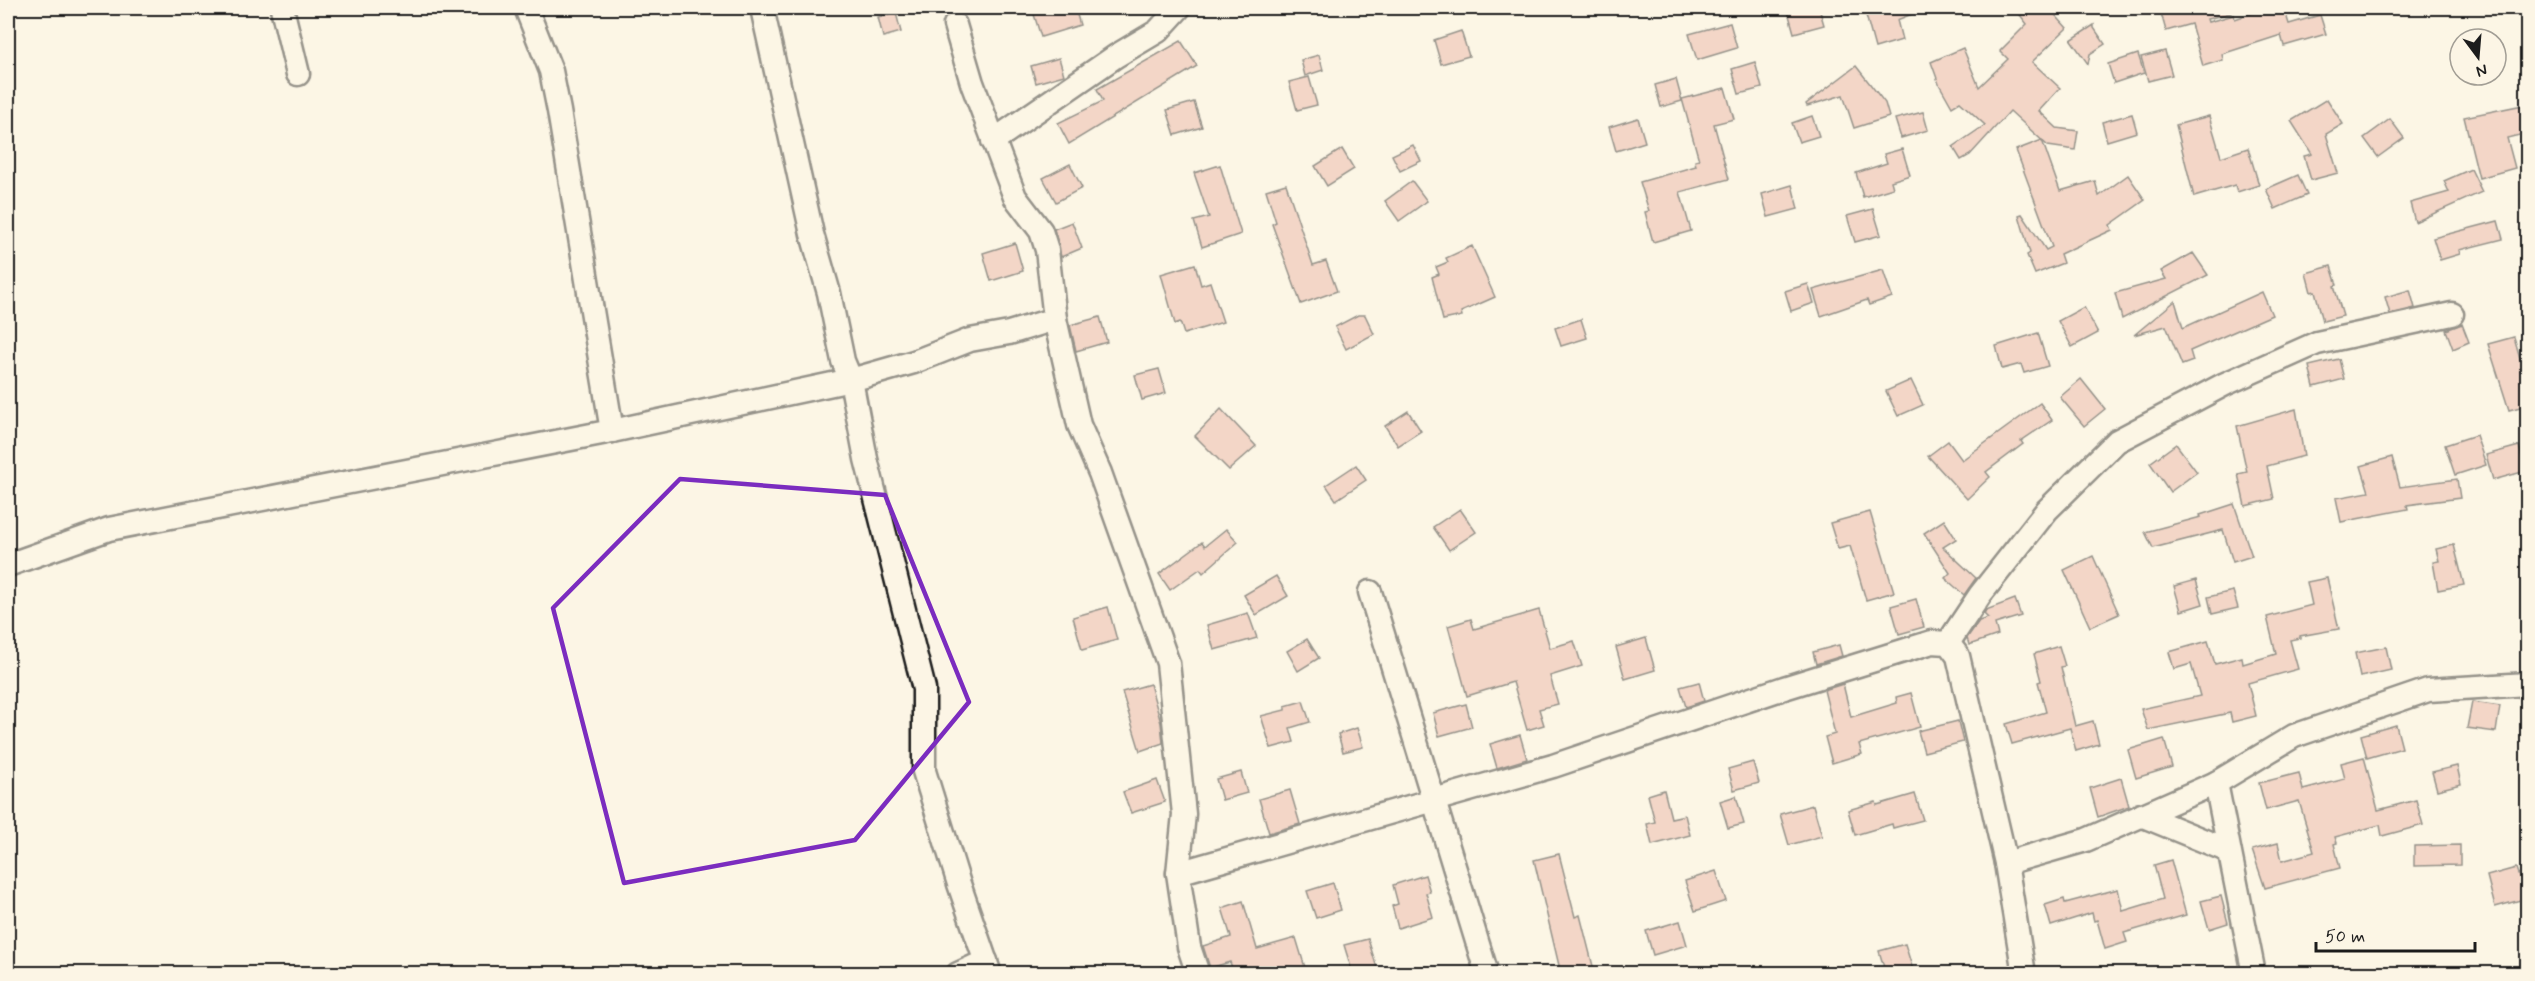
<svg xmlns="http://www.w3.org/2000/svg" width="2535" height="981" font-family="Mynerve,sans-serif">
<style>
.building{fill:#e8afa2;stroke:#1c1c1c;stroke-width:1.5}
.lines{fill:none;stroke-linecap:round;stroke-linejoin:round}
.minor-casing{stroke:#1c1c1c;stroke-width:27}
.minor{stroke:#fcf5e5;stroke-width:22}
.marked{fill:none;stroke:#7b2cbf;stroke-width:4.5;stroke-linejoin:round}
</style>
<rect width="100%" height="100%" fill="#fcf5e5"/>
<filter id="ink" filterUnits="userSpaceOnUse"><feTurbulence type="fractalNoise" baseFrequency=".0167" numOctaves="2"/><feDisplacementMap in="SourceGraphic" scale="12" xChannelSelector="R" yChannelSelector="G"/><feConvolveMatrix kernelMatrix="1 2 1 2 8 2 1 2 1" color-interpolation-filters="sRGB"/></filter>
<g filter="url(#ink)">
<g class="building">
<polygon points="1032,8 1075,8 1080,25 1041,37"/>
<polygon points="1787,8 1819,8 1824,25 1794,33"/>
<polygon points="1864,8 1927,8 1897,20 1902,40 1875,48"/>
<polygon points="2029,8 2049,8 2067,28 2032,62 2060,88 2039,111 2057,128 2078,131 2075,150 2048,146 2010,111 1970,155 1961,160 1953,147 1985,125 1960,102 1952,107 1939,84 1931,62 1963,48 1979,87 2008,59 2000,51 2027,24 2020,15"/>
<polygon points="2181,8 2230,8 2231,13 2207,19 2208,22 2234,15 2235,19 2267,8 2284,8 2289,24 2320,15 2326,34 2284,46 2281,35 2222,54 2223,60 2203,66 2191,24 2166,31 2161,13"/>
<polygon points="896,13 901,32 883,37 878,17"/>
<polygon points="1730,23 1737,48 1697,60 1689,34"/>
<polygon points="2094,25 2094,28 2105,44 2090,54 2088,64 2071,40"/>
<polygon points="1461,31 1469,56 1441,64 1434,40"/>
<polygon points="1181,41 1197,66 1069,144 1058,123 1103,101 1097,89"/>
<polygon points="2165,51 2172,75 2148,81 2141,57"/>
<polygon points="2138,54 2144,73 2114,83 2108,64"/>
<polygon points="1319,55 1323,70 1305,76 1301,60"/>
<polygon points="1059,58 1064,75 1036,83 1031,66"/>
<polygon points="1755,62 1762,88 1739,94 1732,69"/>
<polygon points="1856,66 1885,103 1889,117 1854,128 1843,95 1807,106 1806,104"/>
<polygon points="1309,77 1317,105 1297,110 1289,82"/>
<polygon points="1676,79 1682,101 1661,107 1655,85"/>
<polygon points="1725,88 1734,119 1714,124 1729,179 1680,192 1691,231 1653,242 1645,212 1649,211 1640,182 1696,166 1695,161 1699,160 1682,99"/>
<polygon points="2327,99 2343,124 2326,134 2338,173 2311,180 2304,156 2312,154 2291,121"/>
<polygon points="1194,102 1202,127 1175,135 1167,110"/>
<polygon points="2523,105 2528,133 2507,138 2515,168 2479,178 2464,117"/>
<polygon points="1923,112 1928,130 1901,138 1895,119"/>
<polygon points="2132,114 2137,132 2107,141 2102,122"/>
<polygon points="1812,116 1819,136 1799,142 1792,123"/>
<polygon points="2209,116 2221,157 2248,148 2259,185 2237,192 2235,185 2194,197 2176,125"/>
<polygon points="1638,118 1645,142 1616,151 1609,127"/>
<polygon points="2390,119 2404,138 2378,157 2364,138"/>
<polygon points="2042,140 2060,191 2095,181 2099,196 2128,175 2145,200 2110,225 2112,230 2060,254 2063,263 2035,274 2027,255 2030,253 2019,215 2022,214 2046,250 2052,247 2016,150"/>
<polygon points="1413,145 1421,161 1400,171 1392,155"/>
<polygon points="1342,149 1354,169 1327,186 1315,166"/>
<polygon points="1902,149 1910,175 1891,181 1893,188 1863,197 1856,173 1887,163 1884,154"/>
<polygon points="1070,164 1082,188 1056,202 1043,178"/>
<polygon points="1220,165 1241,234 1202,247 1194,221 1209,217 1194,173"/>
<polygon points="2471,169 2482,192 2415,222 2410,203 2449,192 2444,181"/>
<polygon points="2298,175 2307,195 2275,209 2266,189"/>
<polygon points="1412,181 1427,201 1399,221 1385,201"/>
<polygon points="1286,184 1313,265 1326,261 1337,291 1301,304 1272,224 1276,222 1266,190"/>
<polygon points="1792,185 1798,209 1768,217 1762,194"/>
<polygon points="1873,209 1881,235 1855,242 1847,216"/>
<polygon points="2498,221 2503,239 2459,250 2460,254 2440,260 2433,238"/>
<polygon points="1072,222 1082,248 1061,257 1054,229"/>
<polygon points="1015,243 1023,271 991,281 983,253"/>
<polygon points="1472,246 1495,297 1461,312 1462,316 1443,320 1432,277 1439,274 1436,267 1448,262 1446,258"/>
<polygon points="2193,253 2208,275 2122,319 2115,293 2166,279 2161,271"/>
<polygon points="1195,264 1201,285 1210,282 1223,322 1184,334 1180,322 1175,324 1161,274"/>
<polygon points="2331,266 2337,285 2334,286 2343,316 2323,321 2315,291 2311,292 2306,273"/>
<polygon points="1883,270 1892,297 1869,305 1867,300 1821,316 1813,290"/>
<polygon points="1808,284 1814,303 1791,311 1785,291"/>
<polygon points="2410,290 2415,308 2390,314 2385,297"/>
<polygon points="2262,292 2272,315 2190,351 2193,361 2182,365 2166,326 2134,335 2175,301 2183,328"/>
<polygon points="2084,307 2098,333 2072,347 2058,321"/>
<polygon points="1358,315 1365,315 1374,334 1346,349 1335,327"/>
<polygon points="1100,317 1107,342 1076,351 1070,325"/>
<polygon points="1581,319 1587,338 1561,346 1555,328"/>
<polygon points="2462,324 2469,342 2453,349 2446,330"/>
<polygon points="2038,333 2048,366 2024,373 2021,364 2002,369 1996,346"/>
<polygon points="2514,337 2528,386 2528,405 2509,410 2488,344"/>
<polygon points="2339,359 2344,379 2314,387 2309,366"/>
<polygon points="1159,369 1166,393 1142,400 1135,375"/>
<polygon points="2081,379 2105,409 2084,426 2060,397"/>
<polygon points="1911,380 1923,405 1898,416 1886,391"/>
<polygon points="2040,403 2052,420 2021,441 2023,444 1986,472 1990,477 1967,499 1928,456 1948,441 1962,460"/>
<polygon points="1221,409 1256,446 1229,470 1195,436"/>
<polygon points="2296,409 2304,456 2267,466 2274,499 2245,506 2238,474 2247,472 2237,426"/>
<polygon points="1408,411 1421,431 1398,446 1385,426"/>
<polygon points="2476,435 2486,465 2455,475 2445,445"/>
<polygon points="2176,444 2197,472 2170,492 2150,463"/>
<polygon points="2519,446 2526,471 2493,480 2486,455"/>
<polygon points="2392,457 2400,487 2457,479 2460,498 2407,505 2408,509 2341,522 2336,498 2369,492 2361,466"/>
<polygon points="1356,465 1366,480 1336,500 1326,485"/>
<polygon points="2234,504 2252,556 2233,562 2223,530 2153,548 2145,532 2201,517 2200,515"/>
<polygon points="1460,509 1476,532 1449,550 1433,527"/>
<polygon points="1870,512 1894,592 1866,600 1850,546 1838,549 1830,523"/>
<polygon points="1944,520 1956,539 1943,547 1976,578 1964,595 1945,578 1950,573 1924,533"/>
<polygon points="1226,529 1238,542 1203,573 1200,569 1170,590 1159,574 1202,542 1205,546"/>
<polygon points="2454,545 2464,585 2438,590 2433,562 2439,561 2436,549"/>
<polygon points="2093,556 2119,614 2090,627 2064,570"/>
<polygon points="1276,576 1288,596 1256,615 1244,595"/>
<polygon points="2327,578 2339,629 2300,636 2300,638 2290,640 2298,669 2248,683 2256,716 2232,722 2230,713 2148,730 2141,709 2200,696 2191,664 2174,669 2169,652 2208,641 2215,664 2242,657 2243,664 2276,654 2267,617 2312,605 2307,582"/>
<polygon points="2196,580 2203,604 2181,611 2174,586"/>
<polygon points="2233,591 2238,608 2212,614 2208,597"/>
<polygon points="1916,599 1924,627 1899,634 1891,606"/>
<polygon points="2015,599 2021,616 1995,624 1998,635 1969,645 1967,638 1979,621 1988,618 1984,614 1986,610"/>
<polygon points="1108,607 1117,640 1082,650 1073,617"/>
<polygon points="1539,610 1550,648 1574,641 1582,666 1550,676 1558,704 1539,709 1544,725 1527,730 1513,682 1467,696 1448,626 1471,619 1474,629"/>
<polygon points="1248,613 1257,638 1214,650 1207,625"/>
<polygon points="1646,638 1655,670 1625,679 1616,647"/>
<polygon points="1307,639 1319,658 1298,671 1287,651"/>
<polygon points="1839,645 1842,656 1816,664 1813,652"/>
<polygon points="2059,646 2065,666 2061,667 2075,726 2093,721 2099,744 2076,751 2070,728 2012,744 2006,724 2046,712 2038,682 2041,681 2034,654"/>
<polygon points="2386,647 2391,670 2360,677 2355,653"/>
<polygon points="1699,682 1704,701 1686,707 1680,687"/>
<polygon points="1150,684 1161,723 1163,743 1140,751 1122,692"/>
<polygon points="1843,684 1851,717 1897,703 1896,697 1911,693 1920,727 1859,744 1862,754 1832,763 1825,737 1835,734 1824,690"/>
<polygon points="1303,701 1310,722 1290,728 1294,742 1271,748 1261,716 1285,710 1285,706"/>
<polygon points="2472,702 2500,706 2496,732 2467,728"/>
<polygon points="1466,704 1472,727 1439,736 1433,713"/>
<polygon points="1958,721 1963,742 1924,752 1918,731"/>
<polygon points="2396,725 2402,748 2367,758 2361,735"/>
<polygon points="1357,728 1363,747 1343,752 1338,734"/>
<polygon points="1520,735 1527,759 1497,768 1490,744"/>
<polygon points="2164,739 2172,767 2136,778 2128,750"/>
<polygon points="2364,757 2378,810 2416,800 2423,825 2382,836 2380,825 2335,837 2337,843 2334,844 2340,868 2265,888 2252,850 2278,843 2282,861 2314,852 2299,801 2266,810 2259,783 2299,773 2303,790 2345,779 2341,763"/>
<polygon points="1753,762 1759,783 1734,790 1728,769"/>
<polygon points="2457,766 2461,784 2437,790 2432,772"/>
<polygon points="1241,772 1247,793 1222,800 1216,779"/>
<polygon points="2121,778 2129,806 2098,817 2090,788"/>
<polygon points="1157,780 1165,802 1131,813 1123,792"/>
<polygon points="1290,790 1300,824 1269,833 1259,799"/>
<polygon points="1664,790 1671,818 1685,815 1690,835 1652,845 1647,824 1655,822 1648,795"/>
<polygon points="1915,794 1923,820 1893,828 1892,824 1855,835 1848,810 1876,802 1877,805"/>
<polygon points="1736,796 1744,824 1728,828 1720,801"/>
<polygon points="1813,805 1822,836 1789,845 1780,814"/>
<polygon points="2460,845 2460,865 2414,866 2414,846"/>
<polygon points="1559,854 1575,917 1580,915 1595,974 1561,974 1534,860"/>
<polygon points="2171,860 2186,915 2124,933 2127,942 2105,949 2097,920 2094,921 2092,913 2051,926 2045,905 2064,899 2065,903 2118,889 2123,911 2163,899 2154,865"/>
<polygon points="2516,868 2518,874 2528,873 2528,898 2495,907 2487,876"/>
<polygon points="1716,871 1726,901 1695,911 1685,881"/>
<polygon points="1425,875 1430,892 1426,893 1433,917 1398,928 1392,906 1398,904 1393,885"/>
<polygon points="1333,883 1341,910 1316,918 1307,891"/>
<polygon points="2221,896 2228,923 2209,929 2201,901"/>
<polygon points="1243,901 1257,949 1296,938 1307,974 1234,974 1230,962 1210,968 1203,946 1231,937 1222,908"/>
<polygon points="1680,921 1687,945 1653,955 1646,931"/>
<polygon points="1368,939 1377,968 1353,974 1344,945"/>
<polygon points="1905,944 1913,970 1900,974 1886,974 1879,951"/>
</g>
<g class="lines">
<g class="minor-casing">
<g id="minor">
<polyline points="282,8 298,74"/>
<polyline points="526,8 551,71 559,111 612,431"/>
<polyline points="762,8 812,234 829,293 843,361 851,380 914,362 970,340 1009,333 1055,319"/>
<polyline points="955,25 972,83 1015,197 1041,231 1047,250 1055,319 1079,425 1100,473 1168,663 1184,814 1178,873 1189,947 1198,974"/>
<polyline points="993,141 1116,56 1158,31 1179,8"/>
<polyline points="8,565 109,529 612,431 851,380 866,459 924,689 924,771 959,884 990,974"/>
<polyline points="1370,592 1487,974"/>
<polyline points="1948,643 1980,595 2047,510 2117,441 2225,384 2317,343 2452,314"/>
<polyline points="2216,783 2254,974"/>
<polyline points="2141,815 2229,851"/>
<polyline points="2006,863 2086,840 2216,783 2294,736 2428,690 2528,684"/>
<polyline points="1178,873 1553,766 1784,688 1932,642 1948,643 1958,656 2006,863 2024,974"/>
<polyline points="958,974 986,961"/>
</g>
</g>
<use href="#minor" class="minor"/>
</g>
</g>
<path d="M0 0H2535V981H0ZM 680,479 L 885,495 L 969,702 L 855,840 L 624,883 L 553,608 Z" fill="#fcf5e5" fill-opacity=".55" fill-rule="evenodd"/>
<path class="marked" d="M 680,479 L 885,495 L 969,702 L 855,840 L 624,883 L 553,608 Z"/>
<rect width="2535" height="981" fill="none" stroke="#fcf5e5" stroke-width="30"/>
<rect x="15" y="15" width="2505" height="951" fill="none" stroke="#1c1c1c" stroke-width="2" filter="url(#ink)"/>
<g transform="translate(2478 57) rotate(164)"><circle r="28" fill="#fcf5e5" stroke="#a29e95" stroke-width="1.5"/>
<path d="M0-4.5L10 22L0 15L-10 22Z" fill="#1c1c1c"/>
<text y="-9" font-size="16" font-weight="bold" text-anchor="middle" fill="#1c1c1c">N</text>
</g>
<path d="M2316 942v9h159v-9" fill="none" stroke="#1c1c1c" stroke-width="3"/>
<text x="2325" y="942" font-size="18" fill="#1c1c1c" stroke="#fcf5e5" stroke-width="4.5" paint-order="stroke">50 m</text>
</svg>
